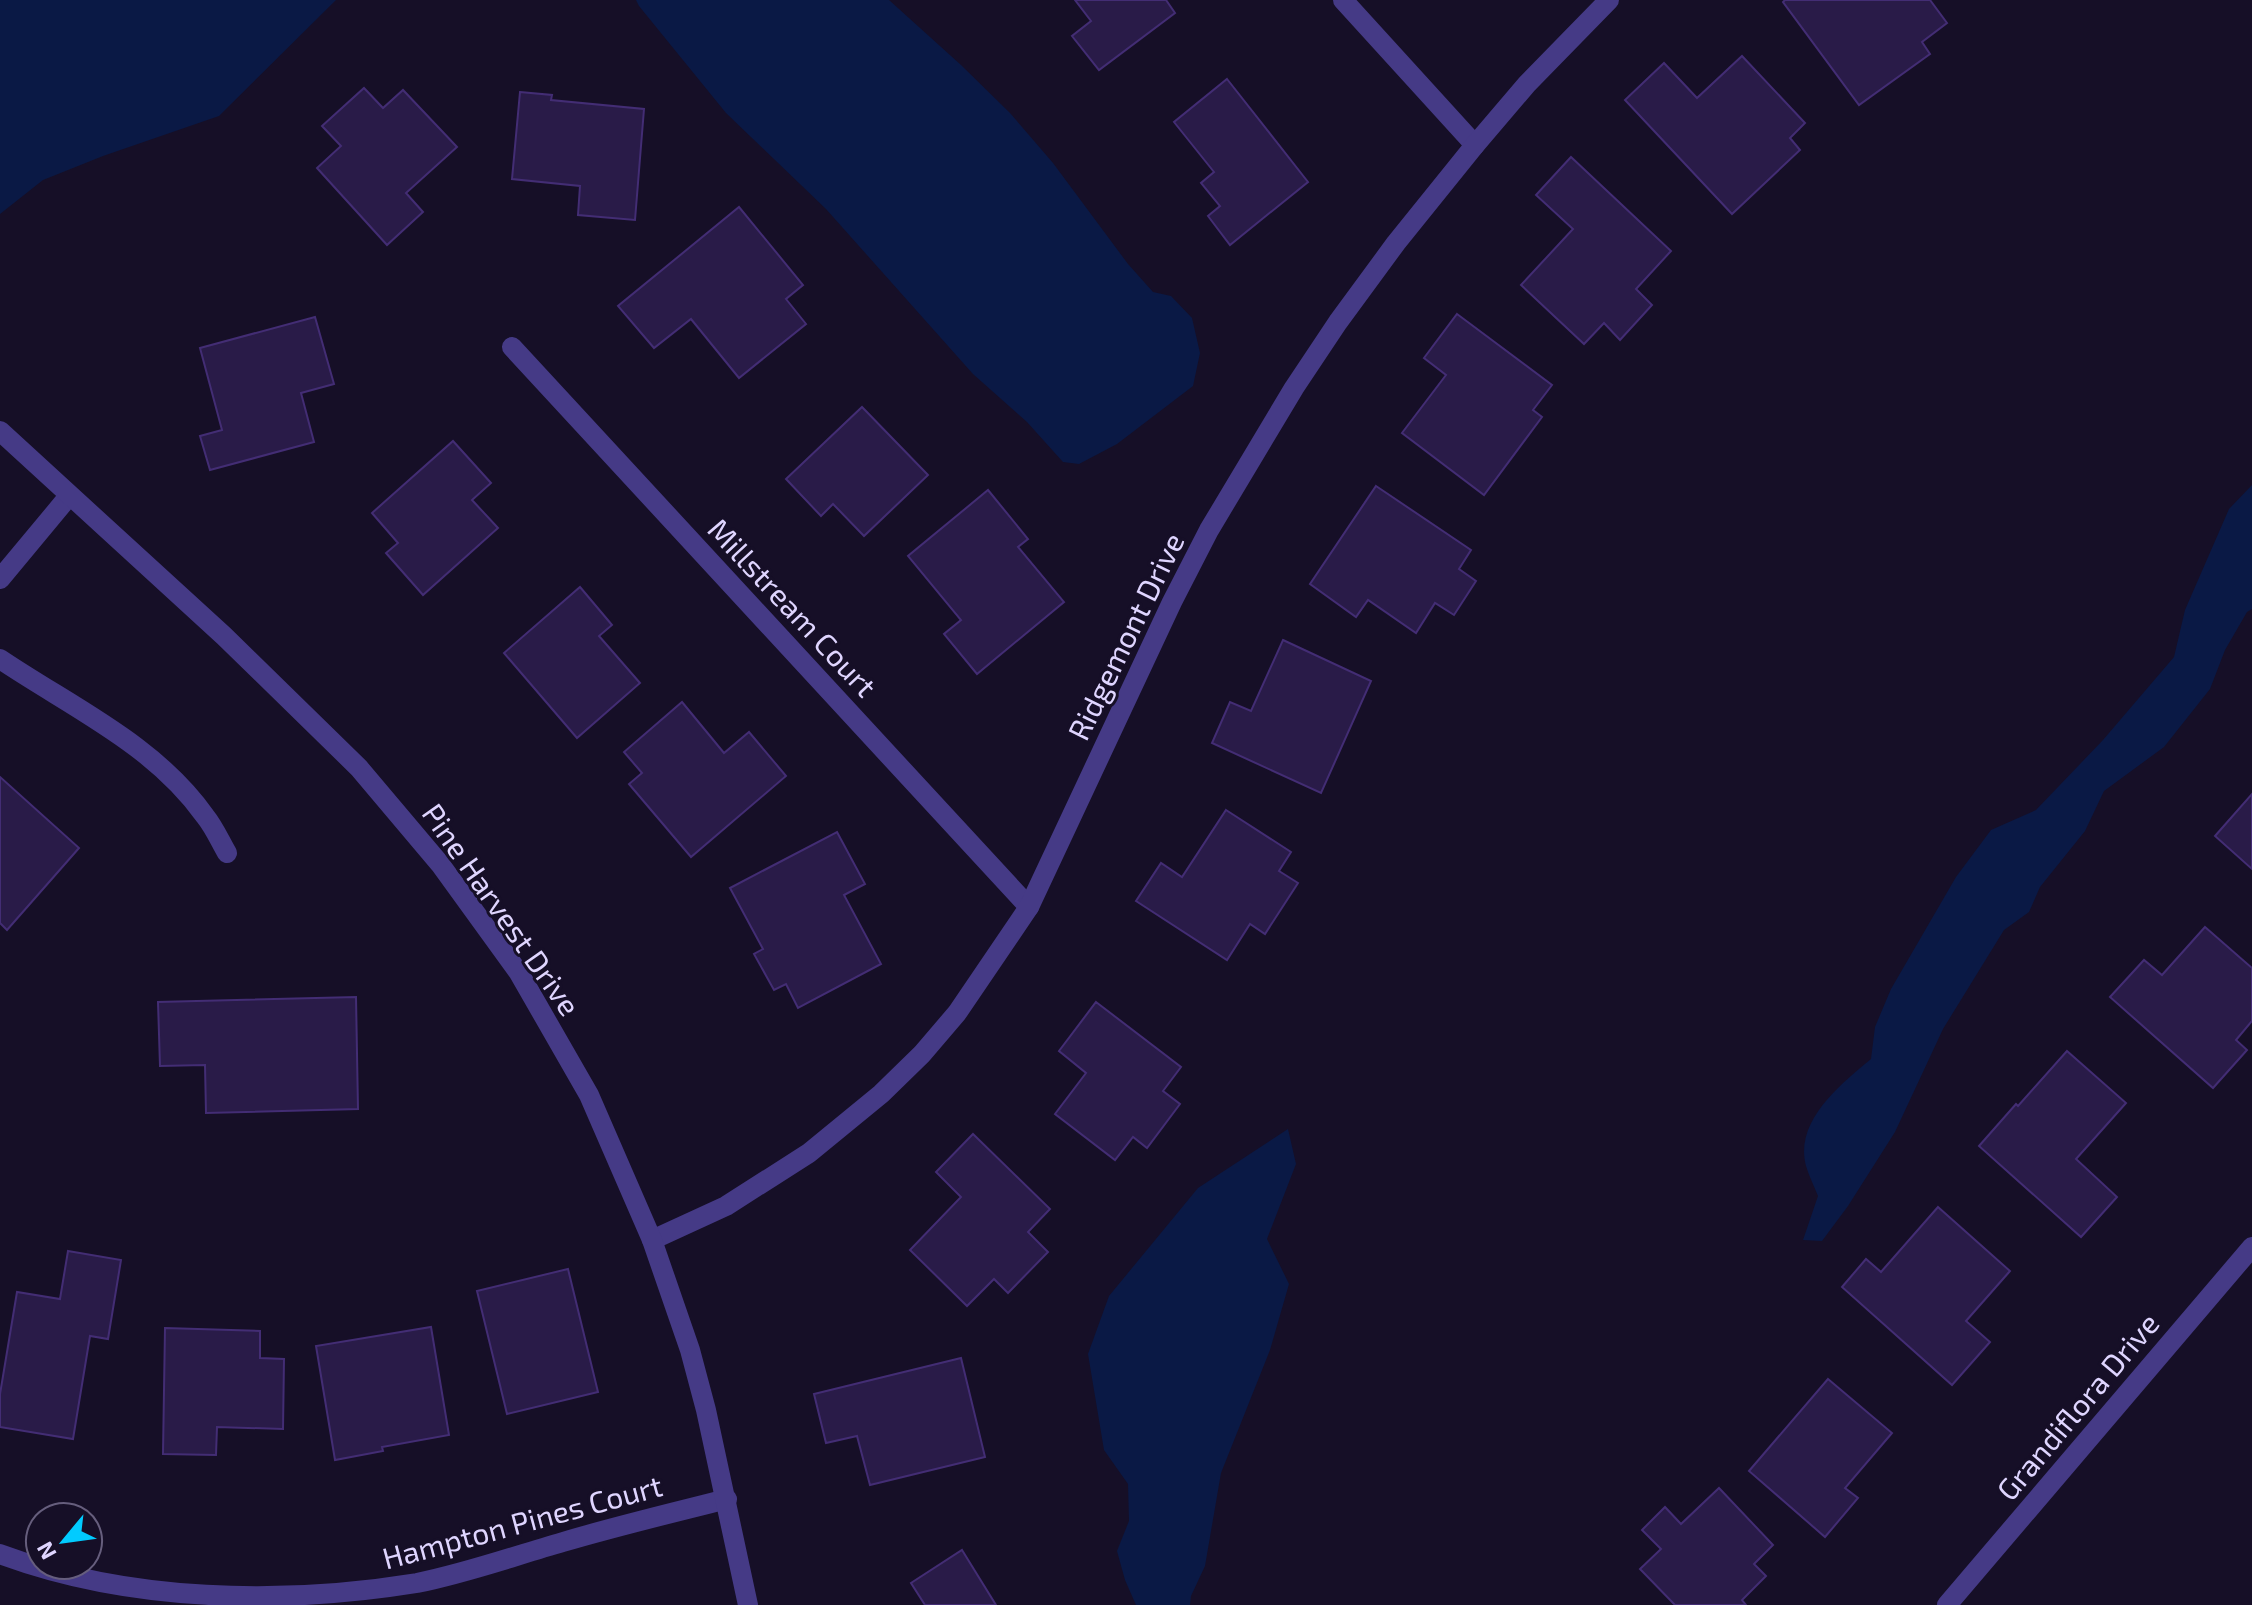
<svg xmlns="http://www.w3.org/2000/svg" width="2252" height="1605" font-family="'Exo 2',sans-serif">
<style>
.water{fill:#0a1945}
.building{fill:#291b48;stroke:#432d74;stroke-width:2}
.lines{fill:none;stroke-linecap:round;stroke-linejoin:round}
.minor{stroke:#453a86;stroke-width:20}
.tertiary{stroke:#453a86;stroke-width:20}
.labels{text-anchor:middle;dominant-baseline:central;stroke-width:6;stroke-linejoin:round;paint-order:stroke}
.street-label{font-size:30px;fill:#dfd5ff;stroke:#160f27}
</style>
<rect width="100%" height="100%" fill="#160f27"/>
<g class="water">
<polygon points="0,0 336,0 219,116 103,156 43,180 0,214"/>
<polygon points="636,0 889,0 961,65 1010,113 1053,163 1128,264 1153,292 1171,296 1192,318 1200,353 1193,386 1117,444 1079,464 1063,462 1027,422 973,374 826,209 726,113 639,6"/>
<path d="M 2252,485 L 2252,609 L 2247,612 L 2225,650 L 2210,689 L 2164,747 L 2104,791 L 2085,831 L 2040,887 L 2029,912 L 2004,930 L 1943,1029 L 1895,1132 L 1848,1206 L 1822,1241 L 1803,1240 L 1818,1196 C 1814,1186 1809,1176 1806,1166 C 1794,1121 1841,1084 1871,1059 L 1875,1027 L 1891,989 L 1956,877 L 1991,830 L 2036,810 L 2103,740 L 2174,657 L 2185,610 L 2229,509 Z"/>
<polygon points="1288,1129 1296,1164 1267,1239 1289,1284 1270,1350 1221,1473 1205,1566 1191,1596 1190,1605 1136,1605 1125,1580 1117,1551 1129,1521 1128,1484 1104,1450 1088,1354 1109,1296 1198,1188"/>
</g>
<g class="building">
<polygon points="1075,0 1166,0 1175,13 1099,70 1072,36 1091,21"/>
<polygon points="1785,0 1930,0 1947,23 1922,42 1930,54 1859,105 1783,2"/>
<polygon points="1742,56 1805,123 1790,138 1800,150 1732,214 1625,100 1664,63 1697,98"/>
<polygon points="1227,79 1308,182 1230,245 1208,216 1220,206 1201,183 1214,172 1174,122"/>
<polygon points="364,88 383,108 403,90 457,147 406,193 423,212 387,245 317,168 341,146 322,126"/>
<polygon points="520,92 552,95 551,100 644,109 635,220 578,215 580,186 512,179"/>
<polygon points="1571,157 1671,251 1636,289 1652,305 1620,340 1604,323 1584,344 1521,285 1573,229 1536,195"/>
<polygon points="739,207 803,285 786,299 806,324 739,378 691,319 654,348 618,306"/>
<polygon points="1457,314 1552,385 1533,410 1542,417 1484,495 1402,433 1446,375 1424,358"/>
<polygon points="315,317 334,384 301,393 314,442 210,470 200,436 222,430 200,348"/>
<polygon points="862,407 928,475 864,536 833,504 821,516 786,479"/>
<polygon points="453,441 491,483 472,500 498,528 423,595 386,553 398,543 372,513"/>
<polygon points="1376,486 1471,550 1459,569 1476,581 1454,615 1435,603 1416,633 1368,600 1356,617 1310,584"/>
<polygon points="988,490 1028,539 1018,547 1064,602 977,674 944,634 961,620 908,556"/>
<polygon points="580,587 612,625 599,636 640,683 577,738 504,653"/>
<polygon points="1283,640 1371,681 1321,793 1212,743 1230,702 1251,711"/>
<polygon points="682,702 724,753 749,732 786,776 691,857 629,784 642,773 624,752"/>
<polygon points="0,777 79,848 7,930 0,923"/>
<polygon points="2252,794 2252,869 2215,836"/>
<polygon points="1226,810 1291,852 1279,871 1298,883 1265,934 1250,924 1227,960 1136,901 1161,863 1182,877"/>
<polygon points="837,832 865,884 844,895 881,964 798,1008 786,984 774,990 754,954 763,949 730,888"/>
<polygon points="2205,927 2252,968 2252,1021 2236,1040 2247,1050 2213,1088 2110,997 2144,960 2162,975"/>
<polygon points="356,997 358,1109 206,1113 205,1065 160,1066 158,1002"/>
<polygon points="1096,1002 1181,1067 1163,1091 1180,1104 1147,1148 1133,1137 1115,1160 1055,1114 1086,1073 1059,1051"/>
<polygon points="2067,1051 2126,1103 2076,1159 2117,1197 2081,1237 1979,1146 2016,1104 2018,1106"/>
<polygon points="973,1134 1050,1209 1028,1232 1048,1252 1008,1293 994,1279 967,1306 910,1250 961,1197 936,1172"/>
<polygon points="1938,1207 2010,1271 1966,1321 1990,1342 1952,1385 1842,1287 1866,1259 1881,1272"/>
<polygon points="68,1251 121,1260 108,1339 90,1336 73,1439 0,1427 0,1394 17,1292 60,1299"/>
<polygon points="568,1269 598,1392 507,1414 477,1291"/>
<polygon points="431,1327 449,1435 382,1447 383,1451 335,1460 316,1346"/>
<polygon points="165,1328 260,1331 260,1358 284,1359 283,1429 217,1427 216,1455 163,1454"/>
<polygon points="961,1358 985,1457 870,1485 857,1436 826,1443 814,1394"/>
<polygon points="1828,1379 1892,1433 1845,1488 1858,1498 1825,1537 1749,1471"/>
<polygon points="1719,1488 1773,1545 1754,1564 1766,1576 1742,1600 1746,1605 1675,1605 1640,1569 1661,1549 1642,1530 1665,1507 1681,1524"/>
<polygon points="962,1550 996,1605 925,1605 911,1583"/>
</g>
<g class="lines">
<g class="minor">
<polyline points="1343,0 1475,145"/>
<polyline points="512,347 1029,907"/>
<polyline points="0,579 69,496"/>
<path d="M 0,659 C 71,707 154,744 205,816 C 214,827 220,841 227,853"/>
<polyline points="652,1240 726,1206 809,1153 881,1094 922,1054 957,1013 1029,907 1172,602 1209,530 1294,388 1338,322 1396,243 1475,145 1527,84 1609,0"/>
<path d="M 0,1554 C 129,1602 282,1605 417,1583 C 467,1573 514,1556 563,1542 C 617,1526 672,1513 727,1499"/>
</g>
<g class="tertiary">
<polyline points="0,431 224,636 359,768 440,864 519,973 589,1095 652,1240 690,1350 706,1410 748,1605"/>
<polyline points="1947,1605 2252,1247"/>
</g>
</g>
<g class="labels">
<g class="street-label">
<text transform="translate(793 607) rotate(47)">Millstream Court</text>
<text transform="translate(1125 636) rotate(-64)">Ridgemont Drive</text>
<text transform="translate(502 909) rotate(55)">Pine Harvest Drive</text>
<text transform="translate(2077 1406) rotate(-50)">Grandiflora Drive</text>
<text transform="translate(522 1521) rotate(-15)">Hampton Pines Court</text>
</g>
</g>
<g transform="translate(64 1541) rotate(241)"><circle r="38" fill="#160f27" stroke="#665e7d" stroke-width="2"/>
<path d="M0-6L14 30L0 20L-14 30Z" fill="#01cbff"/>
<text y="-12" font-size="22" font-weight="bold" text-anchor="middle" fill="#dfd5ff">N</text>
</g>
</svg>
